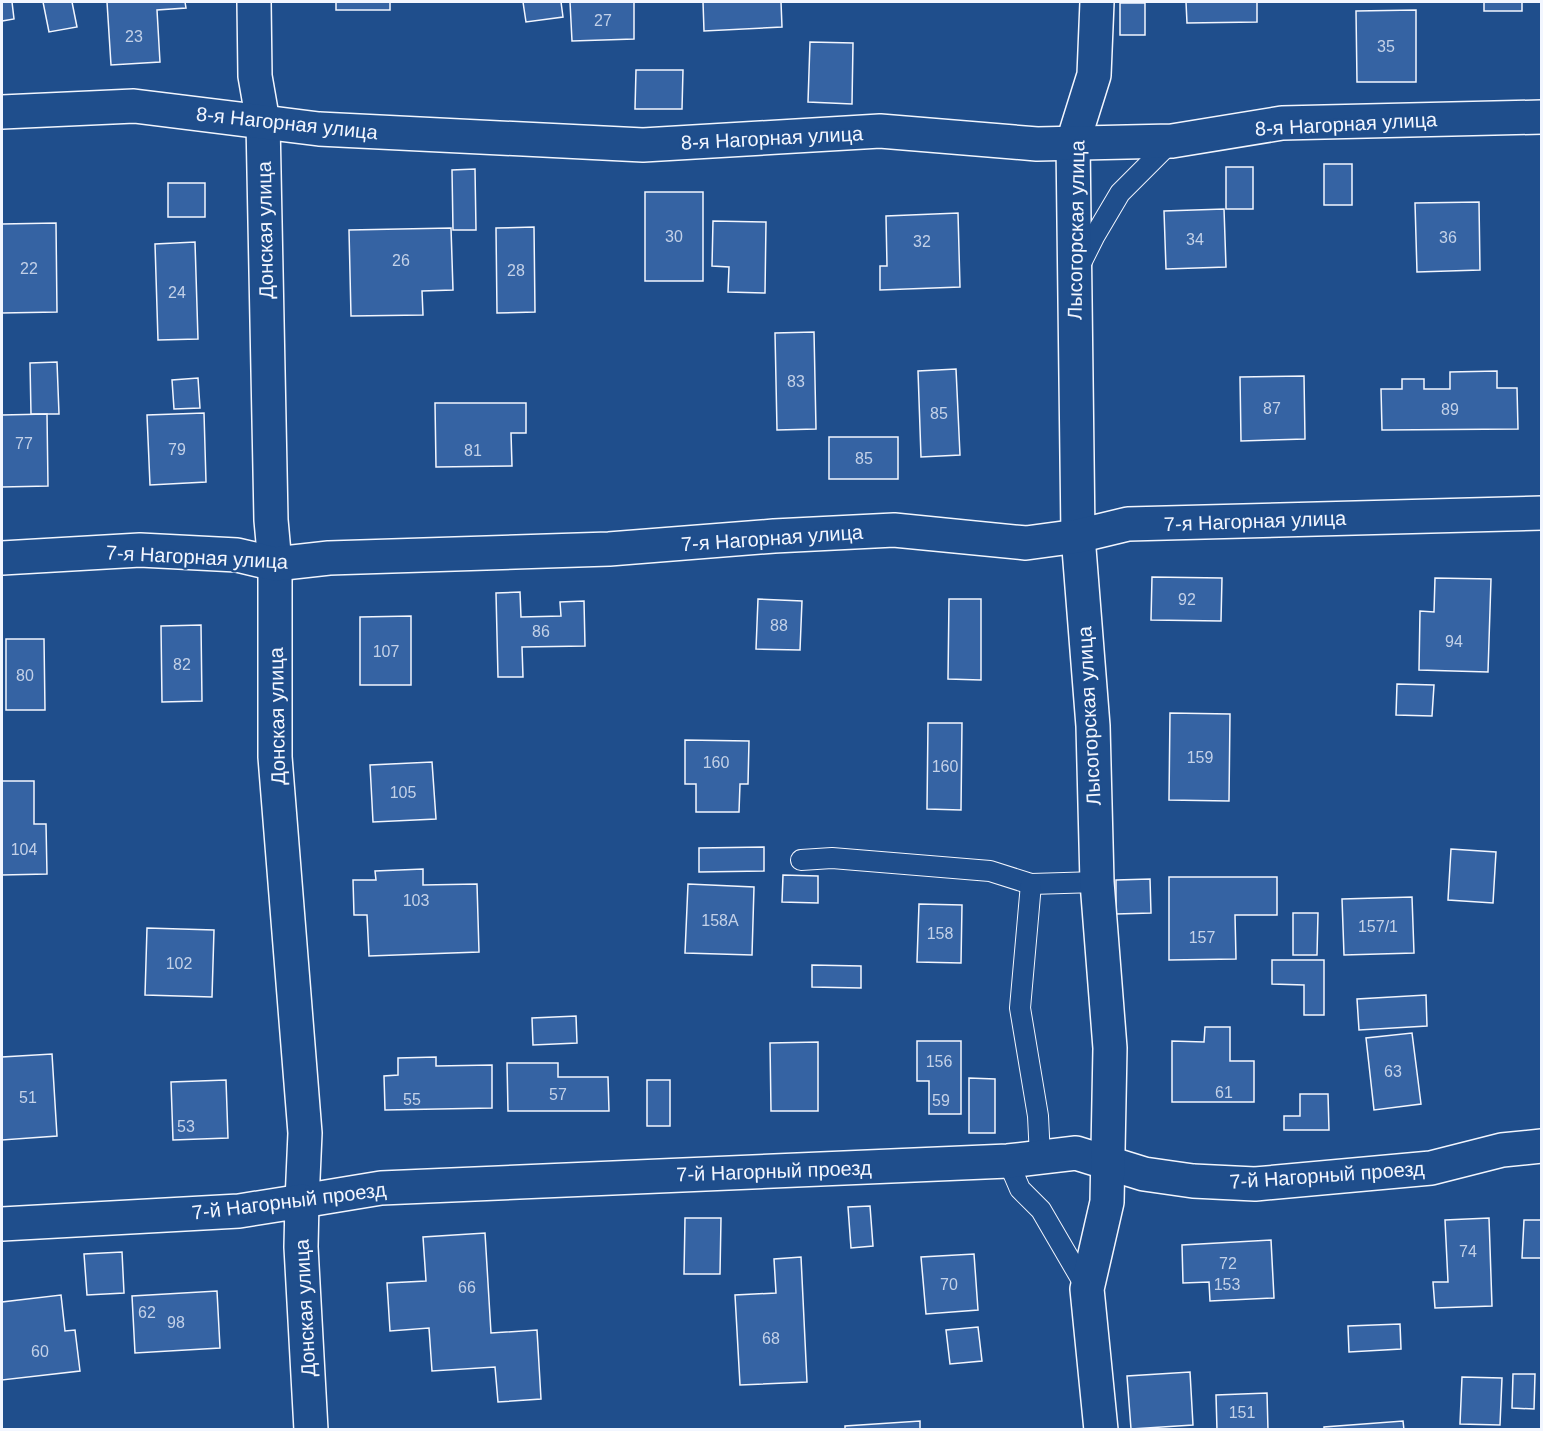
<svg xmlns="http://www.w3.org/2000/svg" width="1543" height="1431" font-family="Arial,sans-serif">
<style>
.building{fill:#3563a3;stroke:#f2f6ff;stroke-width:1.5}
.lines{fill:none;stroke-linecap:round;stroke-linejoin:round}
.lane-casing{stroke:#f2f6ff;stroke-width:22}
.street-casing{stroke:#f2f6ff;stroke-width:36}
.secondary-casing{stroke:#f2f6ff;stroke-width:36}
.lane{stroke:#1f4e8c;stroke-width:20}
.street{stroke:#1f4e8c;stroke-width:33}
.secondary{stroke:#1f4e8c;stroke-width:33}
.labels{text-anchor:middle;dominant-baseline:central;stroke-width:4.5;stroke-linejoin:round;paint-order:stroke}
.number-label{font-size:16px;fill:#c3d1e8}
.street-label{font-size:20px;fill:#f2f6ff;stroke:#1f4e8c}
</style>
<rect width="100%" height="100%" fill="#1f4e8c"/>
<g class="building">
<polygon points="2,2 12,2 14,19 2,21"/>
<polygon points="43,2 72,2 77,27 49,32"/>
<polygon points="107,2 185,2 186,8 157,10 160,62 111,65"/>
<rect x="336" y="2" width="54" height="8"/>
<polygon points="523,2 561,2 563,17 526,22"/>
<polygon points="570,2 634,2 634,39 572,41"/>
<polygon points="703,2 781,2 782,27 704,31"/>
<polygon points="1186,2 1257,2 1257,22 1187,23"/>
<rect x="1484" y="2" width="38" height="9"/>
<rect x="1120" y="3" width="25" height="32"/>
<polygon points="1416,10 1416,82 1357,82 1356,11"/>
<polygon points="810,42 853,43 852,104 808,102"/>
<polygon points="636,70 683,70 682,109 635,109"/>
<rect x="1324" y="164" width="28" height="41"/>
<rect x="1226" y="167" width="27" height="42"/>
<polygon points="475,169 476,230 453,230 452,170"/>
<rect x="168" y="183" width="37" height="34"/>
<rect x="645" y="192" width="58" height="89"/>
<polygon points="1479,202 1480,270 1417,272 1415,203"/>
<polygon points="1224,209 1226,267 1166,269 1164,211"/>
<polygon points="958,213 960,287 880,290 880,266 887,266 886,216"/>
<polygon points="713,221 766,222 765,293 728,292 729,267 712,266"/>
<polygon points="56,223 57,312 2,313 2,224"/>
<polygon points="534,227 535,312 497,313 496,228"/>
<polygon points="451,228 453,290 422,291 423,315 351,316 349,230"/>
<polygon points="195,242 198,339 158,340 155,244"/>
<polygon points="814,332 816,429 777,430 775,333"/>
<polygon points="57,362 59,414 31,414 30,363"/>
<polygon points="956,369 960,455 921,457 918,371"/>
<polygon points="1497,371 1497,388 1517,388 1518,429 1382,430 1381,389 1402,389 1402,379 1424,379 1424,389 1450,389 1450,372"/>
<polygon points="1304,376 1305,439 1241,441 1240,377"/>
<polygon points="198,378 200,408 174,409 172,380"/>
<polygon points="435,403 526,403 526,433 511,433 512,466 436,467"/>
<polygon points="204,413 206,482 150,485 147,415"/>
<polygon points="47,414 48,486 2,487 2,415"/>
<rect x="829" y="437" width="69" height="42"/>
<polygon points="1152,577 1222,578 1221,621 1151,620"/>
<polygon points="1435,578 1491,579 1488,672 1419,670 1420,611 1434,612"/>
<polygon points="520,592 521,617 561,616 560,602 584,601 585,646 522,647 523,677 498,677 496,593"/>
<polygon points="758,599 802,601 800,650 756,649"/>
<polygon points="949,599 981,599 981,680 948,679"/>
<polygon points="411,616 411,685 360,685 360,617"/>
<polygon points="201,625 202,701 162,702 161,626"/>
<polygon points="6,639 44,639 45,710 6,710"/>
<polygon points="1397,684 1434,685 1432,716 1396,715"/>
<polygon points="1170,713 1230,714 1229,801 1169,800"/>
<polygon points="928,723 962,723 961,810 927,809"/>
<polygon points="685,740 749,741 748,784 740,784 739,812 696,812 696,784 685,784"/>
<polygon points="432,762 436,819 373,822 370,765"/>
<polygon points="2,781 34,781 34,824 46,824 47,874 2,875"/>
<polygon points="764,847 764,871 699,872 699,848"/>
<polygon points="1451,849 1496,852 1493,903 1448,900"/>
<polygon points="423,869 423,885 477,884 479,952 369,956 367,915 354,915 353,880 376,880 375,871"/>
<polygon points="783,875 818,876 818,903 782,902"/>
<polygon points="1169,877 1277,877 1277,915 1235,915 1236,959 1169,960"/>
<polygon points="1150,879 1151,913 1116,914 1116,880"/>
<polygon points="688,884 754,887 752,955 685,953"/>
<polygon points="1412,897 1414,953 1344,955 1342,899"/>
<polygon points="919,904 962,905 961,963 917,962"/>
<polygon points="1293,913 1318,913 1317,955 1293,955"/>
<polygon points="147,928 214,930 212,997 145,995"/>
<polygon points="1272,960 1324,960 1324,1015 1304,1015 1304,985 1272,984"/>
<polygon points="812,965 861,966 861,988 812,987"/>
<polygon points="1426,995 1427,1026 1359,1030 1357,999"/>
<polygon points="576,1016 577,1043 533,1045 532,1018"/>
<polygon points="1205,1027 1230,1027 1230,1061 1254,1061 1254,1102 1172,1102 1172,1041 1204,1042"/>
<polygon points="1412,1033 1421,1104 1374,1110 1366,1038"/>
<polygon points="917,1041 961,1041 961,1114 929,1114 929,1081 917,1081"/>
<polygon points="818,1042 818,1111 771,1111 770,1043"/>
<polygon points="52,1054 57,1136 2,1140 2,1057"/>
<polygon points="436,1057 436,1066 492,1065 492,1108 385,1110 384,1076 398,1075 398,1058"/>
<polygon points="507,1063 558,1063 558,1077 608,1077 609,1111 508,1111"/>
<polygon points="969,1078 995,1079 995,1133 969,1133"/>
<polygon points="226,1080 228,1138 173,1140 171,1082"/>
<rect x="647" y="1080" width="23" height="46"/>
<polygon points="1300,1094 1328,1094 1329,1130 1284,1130 1284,1116 1300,1116"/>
<polygon points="870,1206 873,1246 851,1248 848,1207"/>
<polygon points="685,1218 721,1218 720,1274 684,1274"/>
<polygon points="1489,1218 1492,1306 1435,1308 1433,1282 1448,1282 1445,1220"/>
<polygon points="1524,1220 1542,1220 1542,1258 1522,1258"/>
<polygon points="485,1233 491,1333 537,1330 541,1399 498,1402 495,1367 432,1371 429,1328 390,1331 387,1283 426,1281 423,1237"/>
<polygon points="1271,1240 1274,1298 1210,1301 1209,1282 1183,1283 1182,1245"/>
<polygon points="122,1252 124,1293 87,1295 84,1254"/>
<polygon points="974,1254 978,1310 926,1314 921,1257"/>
<polygon points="801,1257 807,1382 740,1385 735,1295 776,1293 774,1259"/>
<polygon points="217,1291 220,1348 135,1353 132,1296"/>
<polygon points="61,1295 65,1331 75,1330 80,1371 2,1380 2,1302"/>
<polygon points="1400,1324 1401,1349 1349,1352 1348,1326"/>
<polygon points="978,1327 982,1361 950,1364 946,1330"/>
<polygon points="1190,1372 1193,1425 1131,1429 1127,1376"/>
<polygon points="1513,1374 1535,1374 1534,1409 1512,1408"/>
<polygon points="1462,1377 1502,1378 1500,1425 1460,1424"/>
<polygon points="1267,1393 1268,1430 1217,1430 1216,1395"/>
<polygon points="920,1421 920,1430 845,1430 845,1426"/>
<polygon points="1403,1421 1404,1430 1324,1430 1324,1427"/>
</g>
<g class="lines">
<g class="lane-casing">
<g id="lane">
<polyline points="1080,265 1094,237 1120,193 1172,141"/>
<polyline points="801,860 832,858 990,871 1031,884 1097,882"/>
<polyline points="1031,884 1020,1008 1038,1116 1040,1157"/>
<polyline points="1008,1161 1020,1189 1041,1210 1087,1289"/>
</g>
</g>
<g class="street-casing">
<g id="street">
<polyline points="254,2 255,76 263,122 271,520 275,564 275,757 305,1133 302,1201 381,1188 1008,1161 1076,1153 1144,1174 1193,1181 1255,1184 1431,1168 1502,1150 1542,1146"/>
<polyline points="1097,2 1094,75 1073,142 1078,536 1093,726 1097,882 1110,1048 1107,1202 1087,1289 1101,1430"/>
<polyline points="2,112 134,106 319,129 643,145 880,131 1037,144 1172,141 1282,123 1542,117"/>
<polyline points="2,558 140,550 237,555 275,564 329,558 609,549 774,536 894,530 1026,543 1078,536 1128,524 1542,513"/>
</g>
</g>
<g class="secondary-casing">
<polyline id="secondary" points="2,1224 239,1211 302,1201 301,1247 311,1430"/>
</g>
<use href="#lane" class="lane"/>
<use href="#street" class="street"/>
<use href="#secondary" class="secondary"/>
</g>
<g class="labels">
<g class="number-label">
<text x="603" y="20">27</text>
<text x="134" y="36">23</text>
<text x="1386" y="46">35</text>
<text x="674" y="236">30</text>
<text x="1448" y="237">36</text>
<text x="1195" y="239">34</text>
<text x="922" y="241">32</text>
<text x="401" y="260">26</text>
<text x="29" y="268">22</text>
<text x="516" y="270">28</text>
<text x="177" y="292">24</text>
<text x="796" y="381">83</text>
<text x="1272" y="408">87</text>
<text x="1450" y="409">89</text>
<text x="939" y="413">85</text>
<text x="24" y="443">77</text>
<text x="177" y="449">79</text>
<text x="473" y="450">81</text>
<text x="864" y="458">85</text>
<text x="1187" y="599">92</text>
<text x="779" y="625">88</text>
<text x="541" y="631">86</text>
<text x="1454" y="641">94</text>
<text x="386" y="651">107</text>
<text x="182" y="664">82</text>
<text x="25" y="675">80</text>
<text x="1200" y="757">159</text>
<text x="716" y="762">160</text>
<text x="945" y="766">160</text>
<text x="403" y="792">105</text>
<text x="24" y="849">104</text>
<text x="416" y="900">103</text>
<text x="720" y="920">158А</text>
<text x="1378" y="926">157/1</text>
<text x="940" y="933">158</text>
<text x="1202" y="937">157</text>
<text x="179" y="963">102</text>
<text x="939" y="1061">156</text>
<text x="1393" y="1071">63</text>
<text x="1224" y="1092">61</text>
<text x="558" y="1094">57</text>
<text x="28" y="1097">51</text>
<text x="412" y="1099">55</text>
<text x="941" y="1100">59</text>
<text x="186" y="1126">53</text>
<text x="1468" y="1251">74</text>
<text x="1228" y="1263">72</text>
<text x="949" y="1284">70</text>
<text x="1227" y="1284">153</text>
<text x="467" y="1287">66</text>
<text x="147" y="1312">62</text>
<text x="176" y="1322">98</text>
<text x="771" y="1338">68</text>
<text x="40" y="1351">60</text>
<text x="1242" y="1412">151</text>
</g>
<g class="street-label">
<text transform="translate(287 123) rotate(6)">8-я Нагорная улица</text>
<text transform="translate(1346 124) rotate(-3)">8-я Нагорная улица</text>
<text transform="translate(772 138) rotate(-3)">8-я Нагорная улица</text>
<text transform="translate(265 230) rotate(-91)">Донская улица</text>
<text transform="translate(1076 230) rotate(-89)">Лысогорская улица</text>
<text transform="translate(1255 521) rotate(-2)">7-я Нагорная улица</text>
<text transform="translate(772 538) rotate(-4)">7-я Нагорная улица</text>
<text transform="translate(197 557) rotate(3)">7-я Нагорная улица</text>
<text transform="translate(277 716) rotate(-91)">Донская улица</text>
<text transform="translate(1089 716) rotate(-93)">Лысогорская улица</text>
<text transform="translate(774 1171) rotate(-2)">7-й Нагорный проезд</text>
<text transform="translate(1327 1175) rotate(-4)">7-й Нагорный проезд</text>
<text transform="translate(289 1201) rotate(-7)">7-й Нагорный проезд</text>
<text transform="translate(305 1308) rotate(-93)">Донская улица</text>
</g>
</g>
<rect width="1543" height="1431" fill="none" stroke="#f2f6ff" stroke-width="6"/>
</svg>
